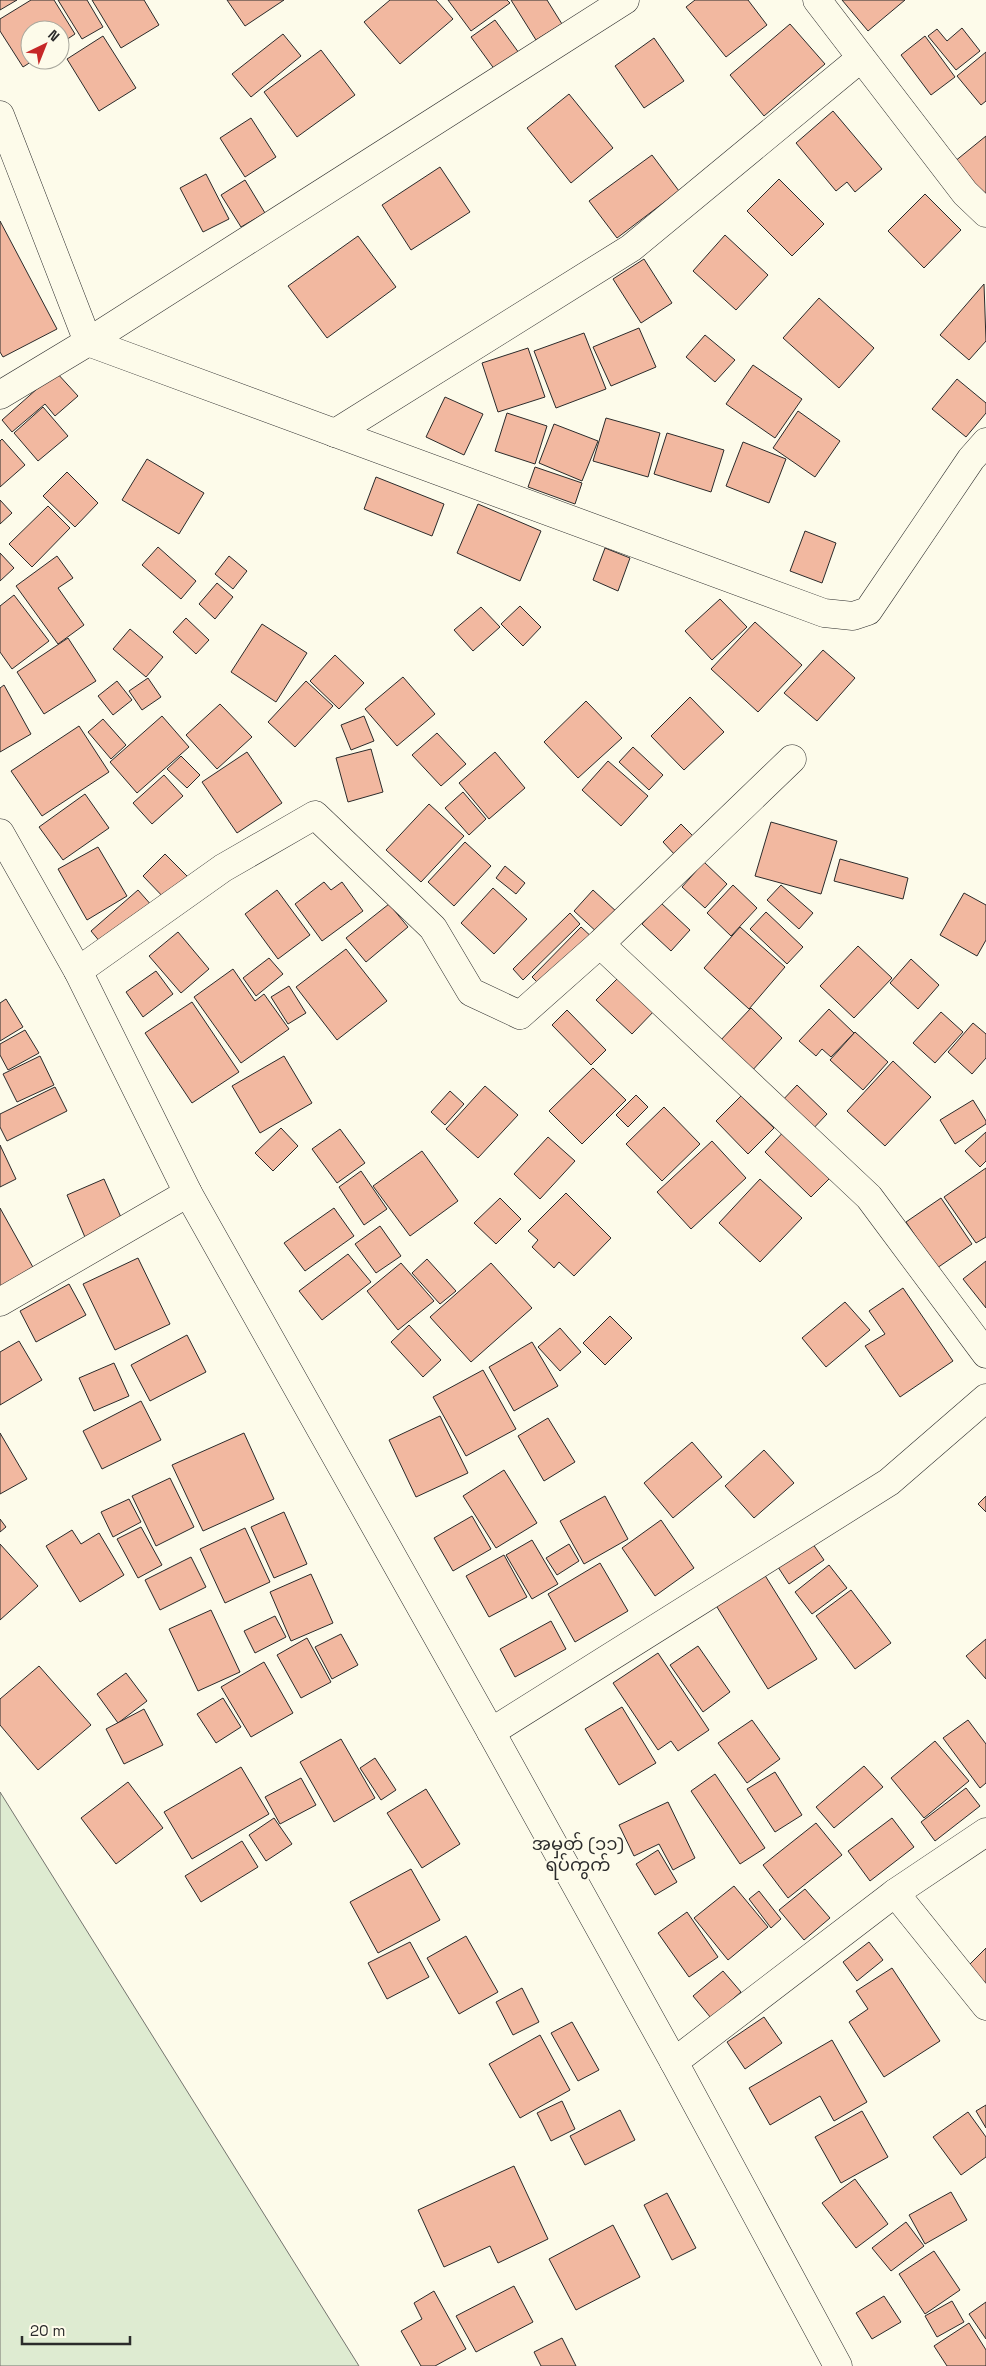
<svg xmlns="http://www.w3.org/2000/svg" width="986" height="2366" font-family="'Space Grotesk','Noto Sans Myanmar',sans-serif">
<style>
.green{fill:#deebd1;stroke:#74746e}
.building{fill:#f2b8a0;stroke:#2b2b2b}
.lines{fill:none;stroke-linecap:round;stroke-linejoin:round}
.street-casing{stroke:#2b2b2b;stroke-width:29}
.secondary-casing{stroke:#2b2b2b;stroke-width:29}
.street{stroke:#fdfbea;stroke-width:28}
.secondary{stroke:#fdfbea;stroke-width:28}
.labels{text-anchor:middle;dominant-baseline:central;stroke-width:4;stroke-linejoin:round;paint-order:stroke}
.quarter-label{font-size:18px;fill:#2b2b2b;stroke:#fdfbea}
</style>
<rect width="100%" height="100%" fill="#fdfbea"/>
<polygon class="green" points="0,1792 359,2366 0,2366"/>
<g class="building">
<polygon points="0,0 17,0 0,10"/>
<polygon points="31,0 54,0 75,34 60,44 60,30 30,30 30,60 34,60 23,67 0,31 0,19"/>
<polygon points="58,0 87,0 103,27 82,39"/>
<polygon points="92,0 144,0 159,25 121,48"/>
<polygon points="227,0 284,0 245,26"/>
<polygon points="390,0 436,0 453,19 400,64 364,22"/>
<polygon points="448,0 507,0 510,3 471,31"/>
<polygon points="511,0 547,0 562,24 536,40"/>
<polygon points="695,0 748,0 767,25 726,57 686,7"/>
<polygon points="842,0 905,0 868,31"/>
<polygon points="495,20 519,53 495,70 471,37"/>
<polygon points="790,24 825,64 764,116 730,75"/>
<polygon points="962,28 980,51 956,70 928,36 937,29 947,41"/>
<polygon points="283,34 301,56 251,97 232,74"/>
<polygon points="103,36 136,88 99,111 67,59"/>
<polygon points="925,36 955,77 931,95 901,55"/>
<polygon points="654,38 684,81 644,108 615,66"/>
<polygon points="321,50 355,95 297,137 264,92"/>
<polygon points="986,52 986,101 981,105 957,76"/>
<polygon points="569,94 613,148 571,183 527,128"/>
<polygon points="833,111 882,169 855,192 847,182 836,191 796,143"/>
<polygon points="251,118 276,157 245,177 220,138"/>
<polygon points="986,136 986,200 954,162"/>
<polygon points="652,155 679,191 617,238 589,201"/>
<polygon points="440,167 470,212 411,250 382,205"/>
<polygon points="206,174 229,219 203,232 180,188"/>
<polygon points="779,179 824,224 792,256 747,211"/>
<polygon points="245,180 265,213 241,227 221,195"/>
<polygon points="925,194 961,230 924,268 888,231"/>
<polygon points="0,221 57,329 3,357 0,352"/>
<polygon points="725,235 768,275 736,310 693,271"/>
<polygon points="358,236 396,287 327,338 288,286"/>
<polygon points="644,259 672,303 641,323 613,279"/>
<polygon points="984,284 986,341 969,360 940,335"/>
<polygon points="819,298 874,348 839,388 783,338"/>
<polygon points="639,328 656,367 611,386 593,347"/>
<polygon points="584,333 606,389 556,408 534,351"/>
<polygon points="705,335 735,360 715,382 686,357"/>
<polygon points="528,348 545,397 498,412 482,363"/>
<polygon points="753,365 802,399 775,438 726,404"/>
<polygon points="56,372 78,396 55,416 45,404 12,432 2,420"/>
<polygon points="957,379 986,403 986,413 966,437 932,409"/>
<polygon points="445,397 483,414 464,455 426,437"/>
<polygon points="43,407 68,436 38,461 14,433"/>
<polygon points="798,411 840,441 815,477 773,448"/>
<polygon points="507,413 547,426 535,464 495,451"/>
<polygon points="606,418 660,433 648,477 593,461"/>
<polygon points="554,424 598,441 582,481 539,463"/>
<polygon points="667,433 724,450 711,492 654,474"/>
<polygon points="2,439 25,465 0,487 0,441"/>
<polygon points="743,442 786,459 769,503 726,486"/>
<polygon points="147,459 204,493 179,534 122,500"/>
<polygon points="535,467 582,483 575,504 528,487"/>
<polygon points="67,472 98,503 75,527 43,496"/>
<polygon points="376,477 444,504 432,536 364,509"/>
<polygon points="0,500 12,513 0,524"/>
<polygon points="478,504 541,531 520,581 457,553"/>
<polygon points="48,506 70,528 32,567 9,544"/>
<polygon points="805,531 836,543 822,583 790,571"/>
<polygon points="158,547 196,581 181,599 142,565"/>
<polygon points="605,548 630,558 618,591 593,580"/>
<polygon points="0,553 14,568 0,581"/>
<polygon points="57,556 73,578 58,588 84,625 58,644 16,586"/>
<polygon points="229,556 247,571 233,589 215,574"/>
<polygon points="217,583 233,597 215,619 199,604"/>
<polygon points="14,595 49,641 12,669 0,652 0,606"/>
<polygon points="720,599 747,627 712,660 685,631"/>
<polygon points="520,606 541,627 523,646 501,624"/>
<polygon points="481,607 500,627 473,651 454,630"/>
<polygon points="186,618 209,640 196,654 173,632"/>
<polygon points="755,622 802,665 758,712 711,669"/>
<polygon points="262,624 307,653 276,702 231,672"/>
<polygon points="130,629 163,657 146,677 113,649"/>
<polygon points="68,638 96,681 44,714 17,672"/>
<polygon points="823,650 855,678 817,721 784,693"/>
<polygon points="335,655 364,683 339,709 310,681"/>
<polygon points="403,677 435,714 397,746 365,709"/>
<polygon points="148,678 161,697 142,710 129,691"/>
<polygon points="117,681 132,700 113,715 98,696"/>
<polygon points="306,681 333,706 295,747 268,722"/>
<polygon points="4,685 31,734 0,752 0,688"/>
<polygon points="690,697 724,732 684,770 651,736"/>
<polygon points="586,701 622,738 578,778 544,742"/>
<polygon points="220,704 252,737 217,769 186,735"/>
<polygon points="162,716 189,747 137,793 110,762"/>
<polygon points="364,716 374,741 351,750 341,725"/>
<polygon points="103,719 126,745 111,759 88,732"/>
<polygon points="79,726 109,772 42,816 11,771"/>
<polygon points="437,733 466,764 441,786 412,755"/>
<polygon points="633,747 663,775 649,790 619,762"/>
<polygon points="371,749 383,792 348,802 336,758"/>
<polygon points="247,752 282,803 237,833 202,782"/>
<polygon points="495,752 525,788 489,819 459,783"/>
<polygon points="181,756 200,775 187,788 167,769"/>
<polygon points="608,761 648,796 621,826 582,790"/>
<polygon points="164,775 183,796 152,824 133,803"/>
<polygon points="463,792 486,819 469,835 445,808"/>
<polygon points="85,794 109,828 63,860 39,827"/>
<polygon points="429,804 464,836 421,882 386,850"/>
<polygon points="771,822 837,841 821,894 755,876"/>
<polygon points="681,824 694,837 675,855 663,842"/>
<polygon points="465,842 491,866 454,906 428,882"/>
<polygon points="98,847 127,896 87,920 58,869"/>
<polygon points="165,854 192,881 169,903 143,876"/>
<polygon points="840,859 908,878 903,899 834,881"/>
<polygon points="704,862 727,884 705,908 682,887"/>
<polygon points="505,866 525,883 516,894 496,878"/>
<polygon points="324,882 331,890 342,882 363,911 322,941 295,904"/>
<polygon points="733,885 757,908 731,936 707,913"/>
<polygon points="781,885 813,913 799,929 767,900"/>
<polygon points="493,888 527,919 494,954 461,923"/>
<polygon points="138,890 153,907 106,949 91,931"/>
<polygon points="277,890 310,935 278,959 245,914"/>
<polygon points="593,890 618,913 599,934 574,911"/>
<polygon points="964,893 986,905 986,940 977,956 940,935"/>
<polygon points="661,903 690,930 671,951 642,924"/>
<polygon points="389,904 408,927 366,962 346,938"/>
<polygon points="766,912 803,947 787,964 750,929"/>
<polygon points="570,913 580,924 523,980 513,969"/>
<polygon points="581,927 595,940 545,990 532,977"/>
<polygon points="740,927 785,967 749,1009 704,968"/>
<polygon points="178,932 209,969 181,993 149,956"/>
<polygon points="858,946 892,978 854,1018 820,986"/>
<polygon points="346,949 387,1001 337,1040 296,987"/>
<polygon points="269,958 283,974 256,996 243,978"/>
<polygon points="911,959 939,985 918,1009 890,983"/>
<polygon points="233,969 255,1001 264,994 289,1029 241,1063 194,997"/>
<polygon points="156,971 173,994 143,1017 126,992"/>
<polygon points="621,975 656,1009 632,1034 596,1000"/>
<polygon points="289,986 306,1013 288,1024 271,997"/>
<polygon points="6,999 23,1027 0,1041 0,1003"/>
<polygon points="192,1002 239,1072 192,1103 145,1033"/>
<polygon points="751,1008 782,1038 750,1073 718,1043"/>
<polygon points="829,1009 854,1033 831,1057 822,1049 816,1056 799,1041"/>
<polygon points="567,1010 606,1050 591,1065 552,1025"/>
<polygon points="941,1012 963,1032 935,1063 913,1043"/>
<polygon points="973,1023 986,1034 986,1058 972,1074 948,1052"/>
<polygon points="25,1030 39,1053 8,1070 0,1055 0,1044"/>
<polygon points="855,1032 888,1062 863,1090 830,1060"/>
<polygon points="40,1056 54,1085 17,1102 3,1074"/>
<polygon points="284,1056 312,1103 260,1133 232,1086"/>
<polygon points="893,1061 931,1097 885,1146 847,1111"/>
<polygon points="593,1068 626,1100 582,1144 549,1111"/>
<polygon points="797,1085 827,1114 810,1132 780,1103"/>
<polygon points="485,1086 518,1115 478,1158 446,1129"/>
<polygon points="55,1087 67,1111 7,1141 0,1127 0,1114"/>
<polygon points="450,1091 464,1104 445,1125 431,1112"/>
<polygon points="636,1095 648,1107 628,1127 616,1115"/>
<polygon points="741,1096 774,1128 748,1154 716,1121"/>
<polygon points="973,1100 986,1121 986,1124 955,1144 940,1120"/>
<polygon points="664,1107 700,1144 662,1181 626,1144"/>
<polygon points="281,1128 298,1146 273,1171 255,1153"/>
<polygon points="787,1128 835,1173 811,1197 765,1152"/>
<polygon points="340,1129 365,1163 337,1183 312,1149"/>
<polygon points="986,1132 986,1161 980,1167 965,1151"/>
<polygon points="548,1137 575,1161 540,1199 514,1174"/>
<polygon points="712,1141 746,1178 691,1229 657,1192"/>
<polygon points="0,1145 16,1179 0,1187"/>
<polygon points="422,1151 458,1201 410,1236 373,1186"/>
<polygon points="986,1168 986,1237 976,1243 944,1197"/>
<polygon points="361,1171 387,1209 364,1225 339,1187"/>
<polygon points="104,1179 131,1240 93,1256 67,1195"/>
<polygon points="760,1179 802,1218 760,1262 719,1223"/>
<polygon points="566,1193 611,1238 574,1276 559,1262 554,1268 532,1247 538,1240 528,1231"/>
<polygon points="500,1198 521,1219 496,1244 474,1223"/>
<polygon points="941,1198 972,1244 937,1268 906,1222"/>
<polygon points="0,1208 39,1278 0,1299"/>
<polygon points="334,1208 354,1236 305,1271 284,1243"/>
<polygon points="380,1226 401,1256 376,1273 355,1244"/>
<polygon points="348,1254 371,1282 322,1320 299,1291"/>
<polygon points="138,1258 170,1324 115,1350 83,1284"/>
<polygon points="427,1259 456,1291 440,1304 412,1273"/>
<polygon points="986,1261 986,1308 963,1279"/>
<polygon points="401,1263 434,1301 398,1330 367,1291"/>
<polygon points="491,1263 532,1308 471,1362 430,1317"/>
<polygon points="69,1284 86,1315 36,1342 20,1311"/>
<polygon points="903,1288 953,1361 900,1397 865,1346 885,1334 869,1311"/>
<polygon points="845,1302 870,1330 826,1367 802,1338"/>
<polygon points="610,1316 632,1338 605,1365 583,1343"/>
<polygon points="409,1325 441,1360 423,1377 391,1342"/>
<polygon points="560,1328 581,1352 560,1371 538,1347"/>
<polygon points="187,1335 206,1372 150,1401 131,1365"/>
<polygon points="19,1341 42,1380 0,1405 0,1352"/>
<polygon points="532,1342 558,1386 514,1411 489,1367"/>
<polygon points="114,1363 129,1396 94,1411 79,1378"/>
<polygon points="483,1370 516,1429 466,1456 433,1397"/>
<polygon points="141,1401 161,1440 102,1469 83,1431"/>
<polygon points="440,1416 468,1473 416,1497 389,1440"/>
<polygon points="548,1418 575,1462 544,1481 518,1436"/>
<polygon points="0,1433 27,1479 0,1494"/>
<polygon points="244,1433 274,1499 203,1531 172,1465"/>
<polygon points="692,1442 722,1477 673,1518 644,1483"/>
<polygon points="764,1450 794,1483 754,1518 725,1486"/>
<polygon points="504,1470 537,1523 496,1548 463,1496"/>
<polygon points="170,1478 194,1527 156,1546 132,1496"/>
<polygon points="605,1496 628,1539 584,1564 560,1521"/>
<polygon points="986,1496 986,1512 978,1504"/>
<polygon points="129,1499 141,1522 113,1537 101,1512"/>
<polygon points="284,1512 307,1564 274,1578 251,1527"/>
<polygon points="472,1516 491,1549 453,1571 434,1538"/>
<polygon points="0,1519 6,1527 0,1532"/>
<polygon points="661,1520 694,1568 655,1596 622,1548"/>
<polygon points="799,1524 824,1560 789,1584 765,1547"/>
<polygon points="141,1527 162,1565 138,1578 117,1539"/>
<polygon points="245,1528 270,1582 225,1603 200,1549"/>
<polygon points="72,1530 81,1544 99,1533 124,1575 80,1602 46,1546"/>
<polygon points="532,1540 558,1584 532,1599 506,1555"/>
<polygon points="0,1544 38,1586 0,1620"/>
<polygon points="569,1544 579,1561 557,1575 546,1558"/>
<polygon points="504,1555 527,1597 489,1617 466,1576"/>
<polygon points="191,1557 206,1587 160,1610 145,1580"/>
<polygon points="600,1563 628,1611 575,1642 548,1594"/>
<polygon points="829,1565 847,1588 812,1614 795,1592"/>
<polygon points="761,1569 817,1659 768,1689 712,1599"/>
<polygon points="311,1574 333,1623 291,1641 270,1592"/>
<polygon points="851,1590 891,1643 855,1669 816,1616"/>
<polygon points="211,1610 240,1672 198,1691 169,1629"/>
<polygon points="275,1616 286,1637 255,1653 244,1631"/>
<polygon points="551,1621 566,1649 515,1677 500,1649"/>
<polygon points="341,1634 358,1665 332,1679 315,1647"/>
<polygon points="307,1638 331,1682 301,1698 277,1655"/>
<polygon points="986,1639 986,1679 966,1656"/>
<polygon points="698,1646 730,1692 703,1712 670,1665"/>
<polygon points="658,1653 709,1730 678,1751 671,1741 658,1750 613,1683"/>
<polygon points="264,1662 293,1713 251,1737 221,1687"/>
<polygon points="39,1666 91,1725 38,1770 0,1725 0,1699"/>
<polygon points="126,1673 147,1701 118,1723 97,1694"/>
<polygon points="223,1698 241,1727 216,1743 197,1714"/>
<polygon points="622,1707 656,1763 619,1785 585,1729"/>
<polygon points="144,1709 163,1745 124,1764 106,1729"/>
<polygon points="752,1720 780,1759 747,1783 718,1743"/>
<polygon points="968,1720 986,1744 986,1783 980,1788 943,1738"/>
<polygon points="341,1739 375,1798 334,1822 300,1762"/>
<polygon points="935,1741 969,1781 924,1818 891,1778"/>
<polygon points="375,1758 396,1790 381,1800 360,1768"/>
<polygon points="864,1766 883,1787 834,1828 816,1807"/>
<polygon points="241,1767 269,1814 192,1859 164,1812"/>
<polygon points="775,1772 802,1815 775,1832 747,1789"/>
<polygon points="715,1774 765,1848 740,1864 691,1791"/>
<polygon points="301,1778 316,1805 280,1824 265,1797"/>
<polygon points="128,1782 163,1828 116,1864 81,1818"/>
<polygon points="966,1788 980,1806 935,1841 921,1822"/>
<polygon points="426,1789 460,1844 422,1868 387,1813"/>
<polygon points="668,1802 695,1858 673,1870 659,1844 634,1856 619,1825"/>
<polygon points="274,1818 292,1844 266,1861 249,1835"/>
<polygon points="892,1818 914,1847 870,1881 848,1851"/>
<polygon points="816,1823 842,1855 788,1898 763,1865"/>
<polygon points="242,1841 258,1867 201,1902 185,1876"/>
<polygon points="658,1850 677,1882 655,1895 636,1864"/>
<polygon points="411,1869 440,1920 378,1953 350,1902"/>
<polygon points="734,1886 768,1927 728,1960 694,1918"/>
<polygon points="805,1889 830,1918 804,1940 779,1910"/>
<polygon points="759,1891 781,1919 771,1928 749,1899"/>
<polygon points="687,1912 718,1957 689,1977 658,1933"/>
<polygon points="466,1936 498,1992 459,2014 427,1958"/>
<polygon points="410,1942 429,1977 387,1999 368,1963"/>
<polygon points="869,1942 883,1960 857,1981 843,1962"/>
<polygon points="986,1948 986,1996 963,1971"/>
<polygon points="892,1968 940,2041 884,2077 849,2022 868,2009 856,1991"/>
<polygon points="723,1971 741,1992 711,2018 693,1996"/>
<polygon points="522,1988 539,2022 513,2035 496,2002"/>
<polygon points="764,2017 782,2043 745,2069 727,2042"/>
<polygon points="572,2022 599,2070 578,2081 551,2033"/>
<polygon points="540,2035 570,2090 520,2118 489,2064"/>
<polygon points="832,2040 867,2102 834,2121 820,2096 770,2125 749,2088"/>
<polygon points="562,2101 575,2129 551,2141 537,2113"/>
<polygon points="986,2105 986,2128 976,2111"/>
<polygon points="620,2110 635,2140 585,2165 570,2136"/>
<polygon points="862,2111 888,2157 841,2183 815,2137"/>
<polygon points="968,2112 986,2137 986,2157 961,2175 933,2137"/>
<polygon points="514,2166 548,2239 498,2263 490,2246 444,2267 418,2210"/>
<polygon points="855,2179 888,2224 856,2248 822,2203"/>
<polygon points="951,2192 967,2220 925,2244 909,2215"/>
<polygon points="667,2193 696,2248 672,2260 644,2205"/>
<polygon points="906,2222 924,2246 891,2271 872,2248"/>
<polygon points="613,2225 640,2277 576,2310 549,2259"/>
<polygon points="934,2251 960,2290 925,2314 899,2274"/>
<polygon points="514,2286 533,2322 476,2352 456,2316"/>
<polygon points="434,2291 466,2349 435,2366 421,2366 401,2331 422,2319 414,2303"/>
<polygon points="884,2296 901,2322 872,2339 856,2313"/>
<polygon points="952,2301 964,2322 937,2337 925,2316"/>
<polygon points="986,2302 986,2339 969,2314"/>
<polygon points="969,2323 986,2350 986,2366 947,2366 934,2346"/>
<polygon points="562,2338 576,2366 541,2366 534,2352"/>
</g>
<g class="lines">
<g class="street-casing">
<g id="street">
<polyline points="817,0 965,193 986,213"/>
<polyline points="0,115 88,342 824,613 853,616 868,611 971,459 986,442"/>
<polyline points="0,395 88,342 625,0"/>
<polyline points="335,433 631,248 861,58"/>
<polyline points="600,944 869,1197 986,1354"/>
<polyline points="78,971 223,868 315,815 433,928 471,992 520,1015 600,944 792,759"/>
<polyline points="0,1302 188,1193"/>
<polyline points="491,1732 889,1482 986,1398"/>
<polyline points="895,1893 986,2006"/>
<polyline points="674,2062 895,1893 986,1832"/>
</g>
</g>
<g class="secondary-casing">
<polyline id="secondary" points="0,833 78,971 188,1193 491,1732 674,2062 838,2366"/>
</g>
<use href="#street" class="street"/>
<use href="#secondary" class="secondary"/>
</g>
<g class="labels">
<g class="quarter-label">
<text x="578" y="1843">အမှတ် (၁၁)<tspan x="578" dy="21">ရပ်ကွက်</tspan></text>
</g>
</g>
<g transform="translate(45 45) rotate(43)"><circle r="24" fill="#fdfbea" stroke="#a9a89e"/>
<path d="M0-4L9 19L0 12L-9 19Z" fill="#c62828"/>
<text y="-8" font-size="14" font-weight="bold" text-anchor="middle" fill="#2b2b2b">N</text>
</g>
<path d="M22 2336v8h108v-8" fill="none" stroke="#2b2b2b" stroke-width="2.5"/>
<text x="30" y="2336" font-size="15" fill="#2b2b2b" stroke="#fdfbea" stroke-width="4" paint-order="stroke">20 m</text>
</svg>
